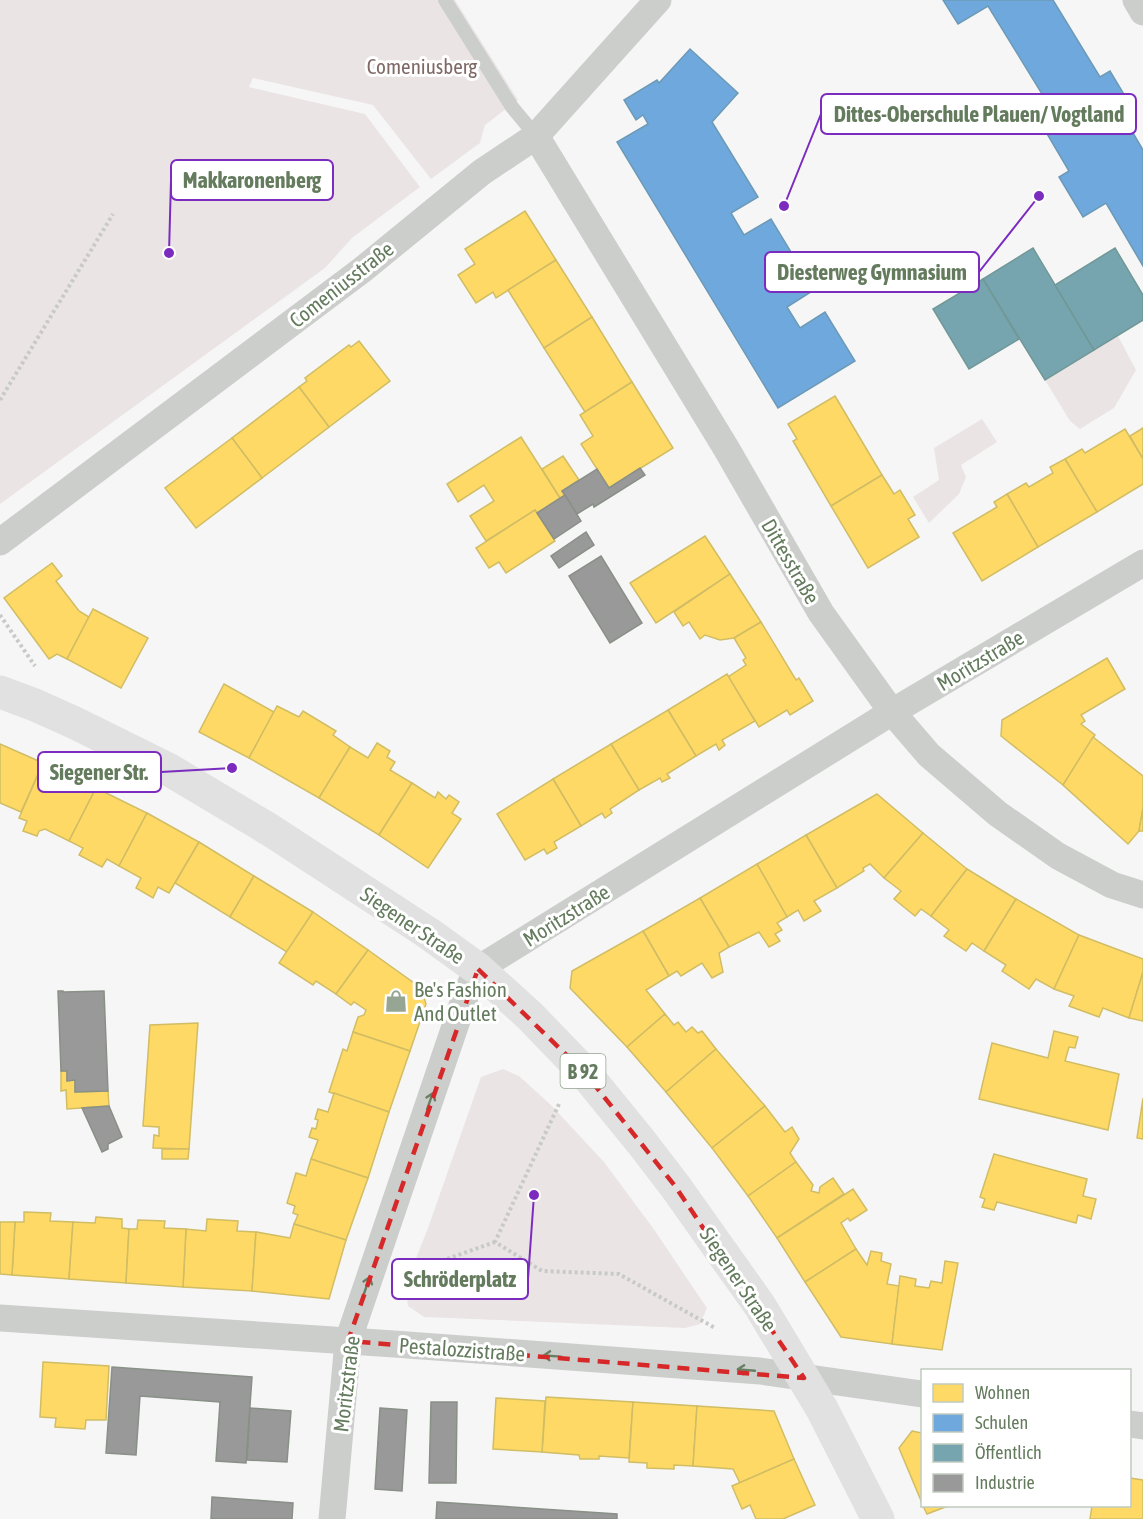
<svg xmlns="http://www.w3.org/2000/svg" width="1143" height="1519" font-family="'Asap Condensed',sans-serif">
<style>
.green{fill:#eae4e5}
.homes{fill:#ffd966;stroke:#d0bd64;stroke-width:1.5}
.schools{fill:#6fa8dc;stroke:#6c9ab6;stroke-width:1.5}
.public{fill:#76a5af;stroke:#719897;stroke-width:1.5}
.industry{fill:#999;stroke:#899087;stroke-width:1.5}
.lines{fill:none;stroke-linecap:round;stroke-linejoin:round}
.path{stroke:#c8cac8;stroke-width:4;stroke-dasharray:3 3;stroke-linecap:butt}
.service{stroke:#cccecc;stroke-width:14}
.minor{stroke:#cccecc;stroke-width:27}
.primary{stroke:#e0e1e0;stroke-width:33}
.oneway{stroke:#697f64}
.marked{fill:none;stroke:#d62828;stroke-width:4.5;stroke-dasharray:12 8;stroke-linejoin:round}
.labels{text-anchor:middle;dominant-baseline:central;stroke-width:6;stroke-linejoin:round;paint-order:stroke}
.shield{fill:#fff;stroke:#92a38e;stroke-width:1.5}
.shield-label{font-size:20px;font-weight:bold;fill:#647b5e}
.park-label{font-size:21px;fill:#7e6965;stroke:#fff}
.street-label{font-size:21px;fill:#647b5e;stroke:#fff}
.poi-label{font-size:21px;fill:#647b5e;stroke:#fff;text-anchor:start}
.leader{fill:none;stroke:#7b2cbf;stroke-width:2}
.callout-dot{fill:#7b2cbf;stroke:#fff;stroke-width:2}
.callout{fill:#fff;stroke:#7b2cbf;stroke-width:2}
.callout-label{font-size:22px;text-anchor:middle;font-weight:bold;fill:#647b5e}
</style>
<rect width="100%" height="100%" fill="#f7f6f7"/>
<g class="green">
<polygon points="0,0 455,0 518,100 485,125 480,143 431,179 373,105 253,78 249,87 365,114 420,187 352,238 325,268 0,504"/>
<polygon points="1118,336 1136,370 1114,408 1080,429 1070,421 1045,380"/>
<polygon points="982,419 997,442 961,465 966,477 959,494 929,523 913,497 939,480 934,448"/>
<polygon points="503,1069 519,1076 551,1105 604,1162 653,1228 707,1308 700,1324 685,1328 424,1317 408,1306 405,1286 428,1228 481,1077"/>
</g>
<g class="homes">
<polygon points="525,211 556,260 496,298 493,292 476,303 458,275 475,264 465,249"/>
<polygon points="556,260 592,317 544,348 508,290"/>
<polygon points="592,317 632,382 585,412 544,348"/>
<polygon points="359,341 390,381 329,427 299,387 307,381 305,378 349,345 351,347"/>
<polygon points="632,382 673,448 609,488 581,444 593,436 580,415"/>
<polygon points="299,387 329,427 262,478 232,438"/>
<polygon points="835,396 882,475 831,506 793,441 797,439 788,424"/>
<polygon points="1143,428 1143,459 1130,436"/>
<polygon points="1125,429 1143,459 1143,484 1097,512 1065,459 1082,449 1085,453"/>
<polygon points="521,437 560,498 537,513 535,510 486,541 470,516 494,501 484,485 458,502 447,484"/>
<polygon points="232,438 262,478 196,528 165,488"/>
<polygon points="563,456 579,480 562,491 565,495 560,498 542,469"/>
<polygon points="1065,459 1097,512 1038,547 1007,494 1026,483 1029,487 1053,473 1050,467"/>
<polygon points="882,475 894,494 900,490 915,515 908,519 919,537 868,568 831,506"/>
<polygon points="1007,494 1038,547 982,581 953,533 997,507 994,502"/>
<polygon points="535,510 555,541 506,573 499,562 489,568 476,548"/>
<polygon points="705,536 730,574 656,623 630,583"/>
<polygon points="52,563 62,576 56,581 79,611 89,617 67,659 57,654 49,659 4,598"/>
<polygon points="730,574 761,622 734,638 720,640 705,635 700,639 689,622 683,626 674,612"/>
<polygon points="93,609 148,638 121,688 67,659"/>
<polygon points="761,622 796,680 799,678 813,701 790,715 787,710 759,727 728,677 746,665 743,660 746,658 734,638"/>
<polygon points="1107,658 1125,689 1081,715 1085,721 1081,724 1095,735 1063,785 1001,736 1002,720"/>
<polygon points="727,674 755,721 722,740 725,745 719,750 716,744 696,756 668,710"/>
<polygon points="224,684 274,712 249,758 199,732"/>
<polygon points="277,706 299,717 303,711 336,731 333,735 350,747 319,798 249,758"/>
<polygon points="668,710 696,756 667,774 670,778 662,782 660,778 639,790 611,744"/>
<polygon points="1093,737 1143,776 1143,808 1139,831 1128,844 1063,785"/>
<polygon points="377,743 390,751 387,757 395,762 390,770 412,783 379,835 319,798 350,747 368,758"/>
<polygon points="0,744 43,763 21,812 0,803"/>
<polygon points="611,744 639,790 610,809 612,813 605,818 602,813 581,826 553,779"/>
<polygon points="43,763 96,788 69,841 45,829 39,831 37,836 23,831 27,821 19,818"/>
<polygon points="553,779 581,826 554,842 557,848 547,854 544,849 525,860 497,814"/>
<polygon points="412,783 435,798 438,792 446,799 449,795 459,802 452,813 461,819 428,868 379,835"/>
<polygon points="96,788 147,813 119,866 107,859 102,867 79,855 83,848 69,841"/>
<polygon points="877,794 923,833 884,878 870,864 863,868 864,871 837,888 806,835"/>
<polygon points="1143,808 1143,831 1139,831"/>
<polygon points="147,813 199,842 169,893 158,887 153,898 136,888 141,878 119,866"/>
<polygon points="923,833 967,869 931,916 921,909 915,916 894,899 901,891 884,878"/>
<polygon points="806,835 837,888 814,901 821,911 804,921 798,910 787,917 757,864"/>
<polygon points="199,842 254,876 230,917 175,883"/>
<polygon points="757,864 787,917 777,923 782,930 775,934 780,941 769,947 759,932 729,947 700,898"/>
<polygon points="967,869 1016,899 984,951 972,943 966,951 944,936 949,930 931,916"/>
<polygon points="254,876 313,912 287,952 230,917"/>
<polygon points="700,898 729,947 719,953 723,972 712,978 702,963 681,976 677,971 669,976 643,931"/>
<polygon points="1016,899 1079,935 1054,989 1036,979 1029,989 1002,971 1006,965 984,951"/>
<polygon points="313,912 368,950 336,994 316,981 313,985 279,963"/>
<polygon points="643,931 669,976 646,990 665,1014 627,1047 570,988 572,971"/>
<polygon points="1079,935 1143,959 1143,972 1129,1018 1103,1008 1099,1017 1069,1006 1074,996 1054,989"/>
<polygon points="368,950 421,988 426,1004 410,1051 353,1032 358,1017 364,1015 366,1010 354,1002 351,1005 336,994"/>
<polygon points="1143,972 1143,1021 1129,1018"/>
<polygon points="665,1014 674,1025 678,1022 686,1032 692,1027 698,1033 702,1031 716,1049 666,1092 627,1047"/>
<polygon points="198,1023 189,1149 153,1148 154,1135 159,1136 159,1127 143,1126 150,1025"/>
<polygon points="1054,1031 1078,1037 1075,1048 1069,1047 1065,1061 1119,1074 1108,1130 979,1099 992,1043 1048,1058"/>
<polygon points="353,1032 410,1051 389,1112 329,1092 343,1049 347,1051"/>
<polygon points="716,1049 765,1106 712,1148 666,1092"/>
<polygon points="61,1071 67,1071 67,1081 75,1080 75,1092 108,1091 109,1106 67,1109 66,1090 61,1091"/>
<polygon points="334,1093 389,1112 368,1178 311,1159 318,1140 309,1137 312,1128 316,1129 318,1120 315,1119 318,1109 328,1112"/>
<polygon points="1143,1098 1143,1139 1137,1138"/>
<polygon points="765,1106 785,1132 792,1127 799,1139 790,1153 796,1162 748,1196 712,1148"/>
<polygon points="162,1149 189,1149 188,1159 162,1159"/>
<polygon points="994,1154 1087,1179 1083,1196 1096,1199 1091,1219 1078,1215 1076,1223 997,1202 994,1210 982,1207 985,1199 980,1197"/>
<polygon points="311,1159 368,1178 346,1240 294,1224 298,1215 293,1213 295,1206 287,1203 296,1173 306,1176"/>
<polygon points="796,1162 813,1185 811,1191 819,1193 820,1187 833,1178 844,1194 777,1238 748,1196"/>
<polygon points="853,1189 867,1210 850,1221 848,1218 841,1223 856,1249 805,1282 777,1238"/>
<polygon points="24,1212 51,1213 50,1221 73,1222 69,1279 12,1275 15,1222 24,1222"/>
<polygon points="96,1217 122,1219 122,1228 129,1229 126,1283 69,1279 73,1222 95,1223"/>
<polygon points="207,1219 238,1221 237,1231 256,1232 252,1291 183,1287 186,1229 206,1231"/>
<polygon points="138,1220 165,1221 164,1228 186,1229 183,1287 126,1283 129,1229 137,1229"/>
<polygon points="0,1222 15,1222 12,1275 0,1274"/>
<polygon points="294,1224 346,1240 329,1299 252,1291 256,1232 290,1238"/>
<polygon points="856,1249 867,1265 871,1251 882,1253 881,1261 891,1264 887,1284 899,1286 892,1344 841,1337 805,1282"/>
<polygon points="945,1261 958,1263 942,1350 892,1344 900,1276 916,1279 915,1286 929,1288 931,1281 942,1283"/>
<polygon points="43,1362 109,1366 106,1420 86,1420 85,1429 55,1427 56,1418 40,1417"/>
<polygon points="546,1397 633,1402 629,1458 599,1456 599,1459 580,1459 579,1455 542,1452"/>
<polygon points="496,1398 545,1401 542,1452 493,1449"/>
<polygon points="633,1402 697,1406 693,1466 674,1465 674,1469 647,1468 647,1463 629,1462"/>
<polygon points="697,1406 774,1411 794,1459 740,1483 733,1469 693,1466"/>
<polygon points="912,1431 922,1433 922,1503 899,1448"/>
<polygon points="794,1459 815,1505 783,1519 756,1519 750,1505 742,1509 732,1486"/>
<polygon points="1130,1478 1143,1480 1143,1519 1090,1519 1092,1506 1130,1506"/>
<polygon points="923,1506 948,1506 927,1514"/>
</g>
<g class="schools">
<polygon points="943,0 1053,0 1100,77 1110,71 1125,96 1115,102 1143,150 1143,266 1106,203 1083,217 1059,177 1069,171 1033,110 1047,102 988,6 958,24"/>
<polygon points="690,49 738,93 712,122 758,197 731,213 744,235 771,219 814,290 787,307 800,328 825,312 855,361 778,408 617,142 648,124 643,115 636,120 624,100 657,80 659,83"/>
</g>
<g class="public">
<polygon points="1033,248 1094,350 1045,380 983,279"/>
<polygon points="1115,248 1143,295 1143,320 1094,350 1055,285"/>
<polygon points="983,279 1019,339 969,369 933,309"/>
</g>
<g class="industry">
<polygon points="640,468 645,475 594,507 593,504 577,514 562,491 597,469 609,488"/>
<polygon points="565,495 581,521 554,539 537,513"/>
<polygon points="586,532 594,545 559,568 551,556"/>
<polygon points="601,556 642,623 610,643 569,576"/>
<polygon points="58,991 63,991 63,992 104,991 108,1091 75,1092 75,1080 67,1081 67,1071 61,1071"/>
<polygon points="109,1106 122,1137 108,1144 108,1149 102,1152 82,1108"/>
<polygon points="112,1367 252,1377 246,1463 216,1461 220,1402 140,1396 136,1455 106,1453"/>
<polygon points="431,1402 457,1402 456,1483 429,1483"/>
<polygon points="250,1408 291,1411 287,1462 247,1460"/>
<polygon points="380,1408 407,1410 402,1491 375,1489"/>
<polygon points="212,1497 293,1503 292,1519 211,1519"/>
<polygon points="437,1502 617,1514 617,1519 436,1519"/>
</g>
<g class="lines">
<g class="path">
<polyline points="0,400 113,214"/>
<polyline points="0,615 35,666"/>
<polyline points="559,1104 495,1242 542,1271 619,1274 715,1328"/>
<polyline points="402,1275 495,1242"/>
</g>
<polyline class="service" points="445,0 512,107 536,136"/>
<g class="minor">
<polyline points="1136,0 1143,12"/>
<polyline points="536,136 726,448 821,613 892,712 929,755 998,814 1058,856 1112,885 1143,895"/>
<polyline points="0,542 362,270 482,172 536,136 658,0"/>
<polyline points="0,1318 394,1344 760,1371 922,1394"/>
<polyline points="1130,1424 1143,1426"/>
<polyline points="332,1519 348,1341 467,991 478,969 892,712 1143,563"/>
</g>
<polyline class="primary" points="0,692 35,705 75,723 168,769 270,830 428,933 478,969 530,1016 585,1073 642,1143 675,1186 760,1306 822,1409 878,1519"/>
</g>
<defs><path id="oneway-shaft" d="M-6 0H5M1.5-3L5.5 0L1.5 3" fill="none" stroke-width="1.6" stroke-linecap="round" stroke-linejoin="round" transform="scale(1.5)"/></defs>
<g class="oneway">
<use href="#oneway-shaft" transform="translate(430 1101) rotate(-71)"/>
<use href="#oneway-shaft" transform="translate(367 1285) rotate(-71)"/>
<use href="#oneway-shaft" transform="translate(552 1356) rotate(-176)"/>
<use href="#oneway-shaft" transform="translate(746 1370) rotate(-175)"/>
</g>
<path class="marked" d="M 478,969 L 585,1073 L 675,1186 L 804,1378 L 348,1341 Z"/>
<defs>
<g id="shop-bare" transform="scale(1.8)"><path d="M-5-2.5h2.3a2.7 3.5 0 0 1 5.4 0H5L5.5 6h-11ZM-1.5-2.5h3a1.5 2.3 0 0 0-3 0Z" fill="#97a694" stroke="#fff" stroke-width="2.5" paint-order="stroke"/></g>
</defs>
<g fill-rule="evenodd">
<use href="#shop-bare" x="396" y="1001"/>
</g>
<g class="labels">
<rect class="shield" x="560.5" y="1054" width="45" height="34" rx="4.5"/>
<g class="shield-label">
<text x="583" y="1071">B 92</text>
</g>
<g class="park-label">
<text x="422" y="66">Comeniusberg</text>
</g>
<g class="street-label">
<text transform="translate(341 284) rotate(-38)">Comeniusstraße</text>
<text transform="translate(791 561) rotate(60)">Dittesstraße</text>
<text transform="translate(980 660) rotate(-31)">Moritzstraße</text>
<text transform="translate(566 915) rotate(-32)">Moritzstraße</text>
<text transform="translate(413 925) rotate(34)">Siegener Straße</text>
<text transform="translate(739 1279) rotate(56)">Siegener Straße</text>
<text transform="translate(462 1349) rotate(4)">Pestalozzistraße</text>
<text transform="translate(346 1384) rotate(-83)">Moritzstraße</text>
</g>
<g class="poi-label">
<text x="414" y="989">Be's Fashion<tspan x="414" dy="24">And Outlet</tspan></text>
</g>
</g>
<path class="leader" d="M784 206L821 114M169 253L171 180M1039 196L979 272M232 768L161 772M534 1195L528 1279"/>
<g class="callout-dot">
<circle cx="784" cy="206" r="6"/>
<circle cx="169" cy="253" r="6"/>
<circle cx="1039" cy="196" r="6"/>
<circle cx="232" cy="768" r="6"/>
<circle cx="534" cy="1195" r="6"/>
</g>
<g class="callout">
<rect x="821" y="94" width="315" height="40" rx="6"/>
<rect x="171" y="160" width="162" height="40" rx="6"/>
<rect x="765" y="252" width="214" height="40" rx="6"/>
<rect x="38" y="752" width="123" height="40" rx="6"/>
<rect x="392" y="1259" width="136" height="40" rx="6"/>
</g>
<g class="callout-label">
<text x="979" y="122">Dittes-Oberschule Plauen/ Vogtland</text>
<text x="252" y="188">Makkaronenberg</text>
<text x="872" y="280">Diesterweg Gymnasium</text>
<text x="99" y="780">Siegener Str.</text>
<text x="460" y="1287">Schröderplatz</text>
</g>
<rect x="921" y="1369" width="210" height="138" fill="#ffffff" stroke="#c1cabf" stroke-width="1.5"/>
<rect x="933" y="1384" width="30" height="18" fill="#ffd966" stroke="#c1cabf" stroke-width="1.5"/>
<text x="975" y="1399" font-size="18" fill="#647b5e">Wohnen</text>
<rect x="933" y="1414" width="30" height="18" fill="#6fa8dc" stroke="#c1cabf" stroke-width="1.5"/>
<text x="975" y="1429" font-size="18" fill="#647b5e">Schulen</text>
<rect x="933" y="1444" width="30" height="18" fill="#76a5af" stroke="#c1cabf" stroke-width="1.5"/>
<text x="975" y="1459" font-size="18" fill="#647b5e">Öffentlich</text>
<rect x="933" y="1474" width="30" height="18" fill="#999999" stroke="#c1cabf" stroke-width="1.5"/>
<text x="975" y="1489" font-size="18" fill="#647b5e">Industrie</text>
</svg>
